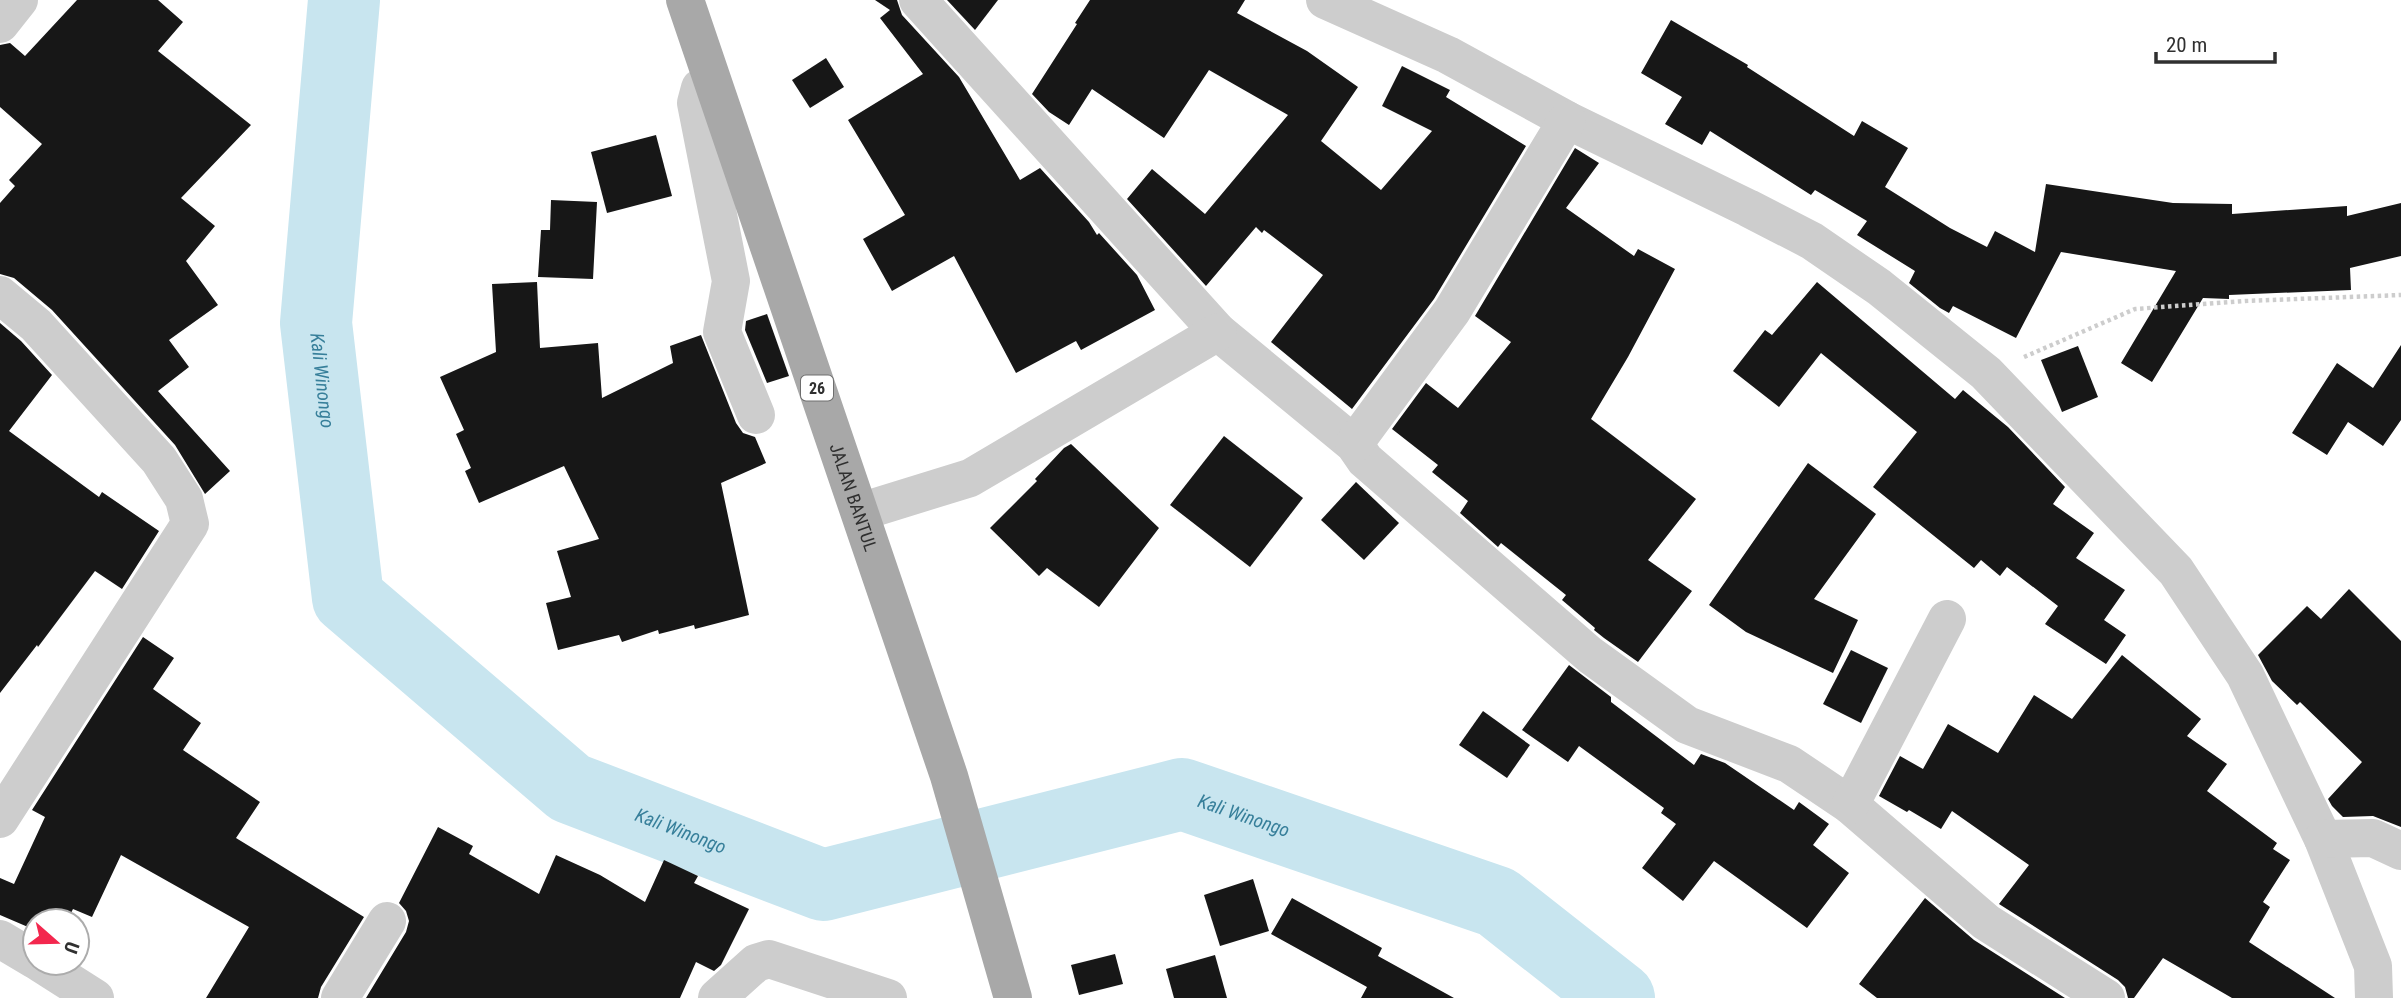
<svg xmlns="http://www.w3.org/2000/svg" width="2401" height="998" font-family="'Roboto Condensed',sans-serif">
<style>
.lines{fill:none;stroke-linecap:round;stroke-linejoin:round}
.river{stroke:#c8e5ef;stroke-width:72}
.building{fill:#171717}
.path{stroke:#cdcdcd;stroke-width:4.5;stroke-dasharray:3.5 3.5;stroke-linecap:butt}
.street{stroke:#cdcdcd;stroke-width:38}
.primary{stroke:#a8a8a8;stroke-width:38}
.labels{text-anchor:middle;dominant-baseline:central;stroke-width:7;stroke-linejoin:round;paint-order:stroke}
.shield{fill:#fff;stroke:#6e6e6e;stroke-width:2}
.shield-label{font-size:16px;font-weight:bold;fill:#303030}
.street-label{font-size:18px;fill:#303030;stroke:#fff}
.water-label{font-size:19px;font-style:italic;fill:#377f9a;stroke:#fff}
</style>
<rect width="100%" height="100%" fill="#fff"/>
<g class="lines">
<path class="river" id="s1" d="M 344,0 L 316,323 L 348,598 L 570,788 L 823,885 L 1182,794 L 1497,902 L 1619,998"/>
</g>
<g class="building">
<polygon points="77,0 158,0 183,22 158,51 251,125 181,198 215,226 186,261 218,305 169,340 189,367 158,391 230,471 205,494 175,445 52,310 14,278 0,274 0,203 15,186 9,180 42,144 0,107 0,45 10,43 25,56"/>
<polygon points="875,0 897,0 902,15 959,77 1020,180 1040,168 1089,222 1097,235 1099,233 1137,275 1155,310 1081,350 1076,341 1016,373 954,256 892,291 863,239 905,215 848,120 923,74 880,18 890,10"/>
<polygon points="947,0 998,0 975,30"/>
<polygon points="1090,0 1245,0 1237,13 1307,51 1358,87 1321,141 1381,190 1432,131 1382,106 1402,66 1450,90 1446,97 1526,146 1434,299 1352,409 1271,342 1323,275 1264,230 1262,233 1256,227 1206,286 1127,199 1152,169 1205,214 1288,115 1209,70 1164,138 1092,89 1069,125 1049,112 1032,94 1077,24 1075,23"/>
<polygon points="1671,20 1748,65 1747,67 1854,136 1862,121 1908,148 1885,187 1950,228 1987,247 1995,231 2035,252 2046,184 2173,203 2232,204 2232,214 2347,206 2347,216 2401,203 2401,256 2350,268 2351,290 2229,295 2229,299 2203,298 2152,382 2121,363 2176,271 2061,252 2016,338 1953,306 1949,313 1940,308 1909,283 1915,271 1857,235 1867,221 1815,190 1811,195 1710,131 1702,145 1665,124 1682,97 1641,73"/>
<polygon points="826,58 844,87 810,108 792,80"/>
<polygon points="656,135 672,196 607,213 591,152"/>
<polygon points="1575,148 1599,163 1566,208 1634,256 1638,249 1675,269 1628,357 1591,419 1696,499 1648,560 1692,591 1638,662 1604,638 1594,630 1595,628 1562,600 1566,595 1501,543 1498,547 1460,513 1468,501 1432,472 1438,465 1392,429 1426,383 1458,408 1511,342 1475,316"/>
<polygon points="551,200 597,202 593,279 538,277 541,230 550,230"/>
<polygon points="537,282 540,348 598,343 602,398 673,363 670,346 701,335 736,423 743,433 755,437 766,463 721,483 749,615 695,629 694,625 659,634 658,630 622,642 619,635 558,650 546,603 571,597 557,551 599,539 564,466 479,503 465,471 471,468 456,434 464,430 440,377 496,352 492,284"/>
<polygon points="1817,282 1955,399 1963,390 2008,427 2065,487 2053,504 2094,533 2076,558 2125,590 2104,620 2126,635 2106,664 2045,624 2058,606 2007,567 2000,576 1981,560 1974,568 1873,487 1917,432 1821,353 1779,407 1733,371 1765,330 1772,335"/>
<polygon points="767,314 789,376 767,383 745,330 746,321"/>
<polygon points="0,323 21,341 52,375 9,431 99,497 102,492 159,531 122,589 95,571 38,647 37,645 0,693"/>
<polygon points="2401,345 2401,420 2383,446 2348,422 2327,455 2292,433 2337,363 2373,388"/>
<polygon points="2078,346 2098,397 2062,412 2041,360"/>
<polygon points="1224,436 1303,498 1250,567 1170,505"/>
<polygon points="1071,444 1159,528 1099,607 1047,568 1039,576 990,528 1037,481 1035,479 1064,448"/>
<polygon points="1808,463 1876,514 1814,599 1858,620 1833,673 1746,632 1709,605"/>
<polygon points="1356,482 1399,523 1364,560 1321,520"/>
<polygon points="2349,589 2401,641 2401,827 2373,816 2343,817 2332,806 2328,799 2362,762 2300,702 2297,705 2272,681 2258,655 2307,606 2321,619"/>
<polygon points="143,637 174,658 153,689 201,723 183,750 260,802 236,838 364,917 321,987 318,998 206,998 249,927 121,855 92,917 73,909 67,921 35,921 35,930 0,915 0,878 14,884 45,817 32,810"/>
<polygon points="1851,650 1888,668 1861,723 1823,704"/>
<polygon points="2122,655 2201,719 2187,736 2227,764 2207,791 2277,843 2273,849 2290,860 2263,902 2270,907 2249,942 2335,998 2232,998 2163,958 2134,998 2128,998 2125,987 2118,980 1999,904 2029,865 1952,811 1941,829 1909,810 1907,812 1879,796 1900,756 1923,769 1948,724 1998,753 2034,695 2072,719"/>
<polygon points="1569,665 1611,697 1611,702 1694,765 1701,754 1725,763 1794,810 1799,802 1829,824 1813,845 1849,873 1807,928 1714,861 1683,901 1642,868 1676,824 1661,813 1664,808 1579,746 1568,762 1522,730"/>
<polygon points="1483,711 1530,745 1507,778 1459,745"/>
<polygon points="438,827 473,846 469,854 539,894 556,855 600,875 645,902 664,860 698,876 694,883 749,909 721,965 714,971 696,962 680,998 366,998 406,932 409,921 406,911 399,903"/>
<polygon points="1253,879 1269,931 1220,946 1204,895"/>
<polygon points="1292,898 1382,948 1378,956 1454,998 1361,998 1367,987 1271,934"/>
<polygon points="1925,898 1974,940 2065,998 1877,998 1859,984"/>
<polygon points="1115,954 1123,984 1079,995 1071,965"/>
<polygon points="1215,955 1227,998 1174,998 1166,969"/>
</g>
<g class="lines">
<polyline class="path" points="2024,357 2135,309 2245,301 2401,295"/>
<g class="street">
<polyline points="918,0 1218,332 1354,444 1365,460 1590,655 1687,725 1789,764 1850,805 1986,922 2106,998"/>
<polyline points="1325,0 1448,55 1567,120 1748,208 1812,241 1879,287 1986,373 2176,571 2245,675 2323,839 2373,966 2374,998"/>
<polyline points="0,24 19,0"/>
<polyline points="712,81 700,88 696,103 731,281 722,332 756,415"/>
<polyline points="0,295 36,325 159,460 184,499 190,524 0,819"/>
<polyline points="1354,444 1452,311 1567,120"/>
<polyline points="860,512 970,478 1218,332"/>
<polyline points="1850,805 1947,619"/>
<polyline points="2323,839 2373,838 2401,851"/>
<polyline points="0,939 35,960"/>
<polyline points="40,963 95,998"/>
<polyline points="340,998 387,921"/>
<polyline points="717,998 756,963 769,959 888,998"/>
</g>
<path class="primary" id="s2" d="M 685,0 L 949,776 L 1013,998"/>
</g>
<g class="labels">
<rect class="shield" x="801" y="375.5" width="32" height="25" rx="5"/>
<g class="shield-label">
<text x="817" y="388">26</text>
</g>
<g class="street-label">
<text stroke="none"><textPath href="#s2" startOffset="525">JALAN BANTUL</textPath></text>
</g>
<g class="water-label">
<text stroke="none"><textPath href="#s1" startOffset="382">Kali Winongo</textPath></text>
<text stroke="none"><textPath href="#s1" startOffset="1600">Kali Winongo</textPath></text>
<text stroke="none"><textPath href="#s1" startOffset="1012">Kali Winongo</textPath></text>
</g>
</g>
<g transform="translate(56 942) rotate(110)"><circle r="33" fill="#ffffff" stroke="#acacac" stroke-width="2"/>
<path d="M0-5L12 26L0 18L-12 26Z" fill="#f3274e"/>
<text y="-10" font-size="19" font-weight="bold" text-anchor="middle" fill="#303030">U</text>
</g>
<path d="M2156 52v10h119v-10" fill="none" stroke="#303030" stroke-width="3.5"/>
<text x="2166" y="52" font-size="21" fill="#303030" stroke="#ffffff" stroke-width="5" paint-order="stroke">20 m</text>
</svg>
